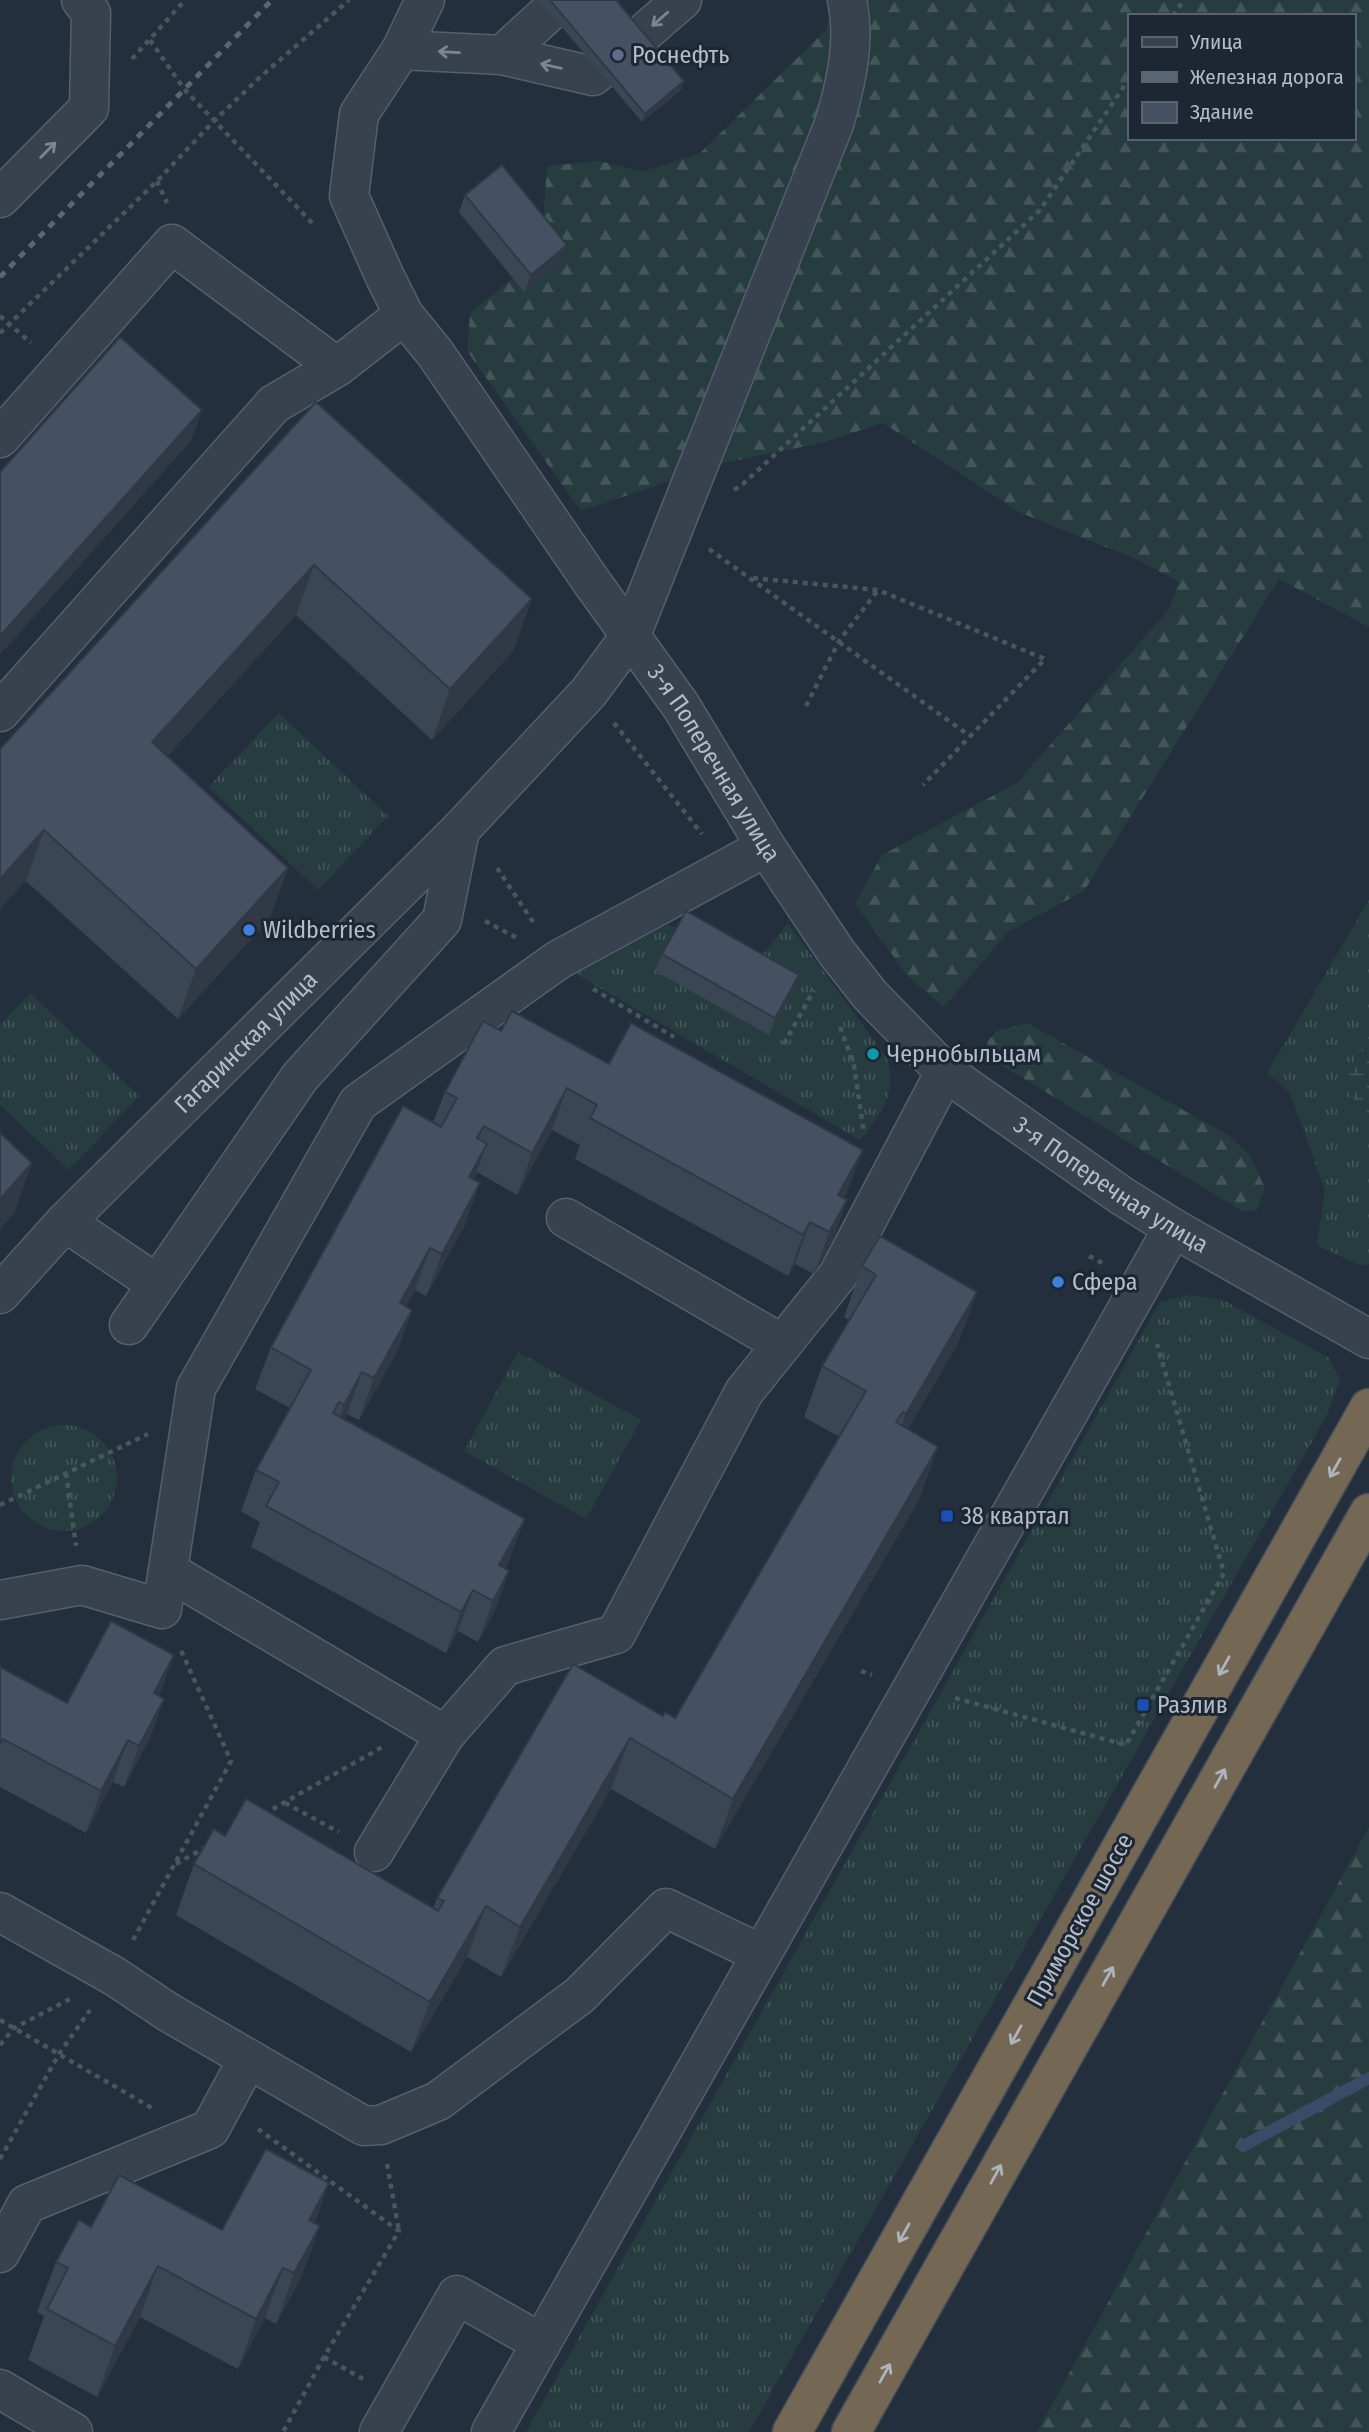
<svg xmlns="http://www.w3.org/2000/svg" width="1369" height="2432" font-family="'Fira Sans Condensed',sans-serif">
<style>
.grass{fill:url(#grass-tufts)}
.forest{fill:url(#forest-firs);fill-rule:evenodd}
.wetland{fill:url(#wetland-marsh)}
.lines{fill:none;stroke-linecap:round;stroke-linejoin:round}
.stream{stroke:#394c67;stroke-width:12}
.minor-casing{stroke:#565f6c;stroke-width:41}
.highway-casing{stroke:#434c59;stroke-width:41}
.path{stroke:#44595c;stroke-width:4.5;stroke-dasharray:5 5;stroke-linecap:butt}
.minor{stroke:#38414e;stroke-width:38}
.highway{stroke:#746855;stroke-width:38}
.rail{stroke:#5a6575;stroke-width:5;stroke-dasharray:7 7;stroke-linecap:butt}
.wall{fill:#3b4654}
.shaded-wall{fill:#303945}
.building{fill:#455162;stroke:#303945;stroke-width:2}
.oneway{stroke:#7c8592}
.oneway2{stroke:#aeb4bd}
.service-dot{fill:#5c6f8a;stroke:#1d2633;stroke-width:2.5}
.shop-dot{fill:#3f7fe0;stroke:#1d2633;stroke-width:2.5}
.culture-dot{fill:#0f9aa8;stroke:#1d2633;stroke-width:2.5}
.transit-dot{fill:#1a4fb4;stroke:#1d2633;stroke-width:2.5}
.labels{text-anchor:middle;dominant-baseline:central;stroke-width:6;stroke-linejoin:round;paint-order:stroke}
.poi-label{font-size:24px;fill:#b4bcc9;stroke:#1d2633;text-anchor:start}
.street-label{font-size:24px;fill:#b4bcc9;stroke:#1d2633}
</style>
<defs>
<pattern id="grass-tufts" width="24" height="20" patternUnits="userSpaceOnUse" patternTransform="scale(1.75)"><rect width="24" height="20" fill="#263c3f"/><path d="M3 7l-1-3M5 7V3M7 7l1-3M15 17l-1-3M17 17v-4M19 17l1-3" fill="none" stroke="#435659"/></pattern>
<pattern id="forest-firs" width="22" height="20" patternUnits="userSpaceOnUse" patternTransform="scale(1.75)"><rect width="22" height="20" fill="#263c3f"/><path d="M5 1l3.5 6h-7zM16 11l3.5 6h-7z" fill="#435659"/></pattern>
<pattern id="wetland-marsh" width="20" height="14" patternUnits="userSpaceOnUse" patternTransform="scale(1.75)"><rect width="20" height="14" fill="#263c3f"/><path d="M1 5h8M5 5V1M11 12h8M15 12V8" fill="none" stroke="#435659"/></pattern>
</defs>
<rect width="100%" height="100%" fill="#242f3e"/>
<g class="grass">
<polygon points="279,713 388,816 318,890 208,787"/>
<polygon points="1369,900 1369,1264 1361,1266 1317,1245 1325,1190 1290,1093 1267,1073"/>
<path d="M 788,923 L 886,1057 C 899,1091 882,1114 860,1140 L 576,974 L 667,925 L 679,928 L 751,969 Z"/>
<polygon points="30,993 139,1096 69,1170 0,1105 0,1025"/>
<polygon points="1190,1295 1223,1300 1329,1358 1340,1380 1326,1417 749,2432 526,2432 1160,1302"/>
<polygon points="518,1352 641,1420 586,1519 464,1451"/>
<circle cx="64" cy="1478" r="53"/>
</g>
<g class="forest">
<path d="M 832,0 L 1369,0 L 1369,627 L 1279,579 L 1084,891 L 1009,931 L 944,1007 L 908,977 L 855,903 L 882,855 L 1017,783 L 1169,609 L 1179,582 L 1138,560 L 1021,513 L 883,423 L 821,443 L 728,462 L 581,511 L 467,351 L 470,313 L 513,278 L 543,225 L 547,166 L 600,161 L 642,172 L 700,153 L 826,30 ZM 1129,16 L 1353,16 L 1353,138 L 1129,138 Z"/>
<polygon points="1027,1023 1228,1135 1249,1154 1265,1188 1257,1210 1244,1212 991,1059 987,1042 997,1031"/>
<polygon points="1369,1827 1369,2432 1037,2432"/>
</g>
<polygon class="wetland" points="1369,1036 1369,1126 1351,1094 1349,1072"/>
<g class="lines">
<polyline class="stream" points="1243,2146 1369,2078"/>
<g class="minor-casing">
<g id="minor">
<path id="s1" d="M 425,0 L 401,50 L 359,114 L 349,196 L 385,277 L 404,315 L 435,353 L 591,581 L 681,706 L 766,847 L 837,953 L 870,995 L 945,1072 L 1122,1196 L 1173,1228 L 1369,1339"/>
<polyline points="638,38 682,0"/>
<polyline points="401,50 502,55 549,12"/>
<polyline points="502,55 593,76 599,71"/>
<polyline points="0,198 89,108 91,13 81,0"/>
<polyline points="0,438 172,244 337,367"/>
<polyline points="0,712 274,404 337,367 404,315"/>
<polyline points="566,1218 782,1344"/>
<polyline points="65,1222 157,1284"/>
<path id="s2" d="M 0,1294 L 65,1222 L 460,830 L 589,692 L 631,635 L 834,124 C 846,83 856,42 847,0"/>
<polyline points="129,1325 300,1077 442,920 460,830"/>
<polyline points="168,1571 445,1735"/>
<polyline points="0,1600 82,1585 162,1609 196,1388 358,1103 558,960 766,847"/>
<polyline points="374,1852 445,1735 505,1666 616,1634 744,1392 838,1275 945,1072"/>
<polyline points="0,1912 114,1976 168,2012 364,2126 381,2125 438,2101 580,1995 666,1908 761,1954"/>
<polyline points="0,2253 27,2204 210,2129 248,2059"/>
<polyline points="0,2389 73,2432"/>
<polyline points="379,2432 457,2295 541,2343"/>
<polyline points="491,2432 1173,1228"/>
</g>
</g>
<g class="highway-casing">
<g id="highway">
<polyline points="792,2432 1369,1408"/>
<polyline points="851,2432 1369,1513"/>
</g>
</g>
<g class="path">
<polyline points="1173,16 1184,0"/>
<polyline points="150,40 184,89 315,226"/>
<polyline points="132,59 185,0"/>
<polyline points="157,181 167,203"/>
<polyline points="0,316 31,343"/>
<polyline points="0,333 157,181 214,121 258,79 349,0"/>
<polyline points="734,490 743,484 1040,210 1129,79"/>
<polyline points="709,549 970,736"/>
<polyline points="753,578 878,590 1045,659 923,785"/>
<polyline points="806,706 839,641 878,590"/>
<polyline points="614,723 702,834"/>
<polyline points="497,868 535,925"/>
<polyline points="485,921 517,938"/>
<polyline points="593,989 674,1037"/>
<polyline points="840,1027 854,1065 864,1134"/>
<polyline points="784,1044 814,990"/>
<polyline points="1089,1256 1104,1264"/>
<polyline points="66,1473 76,1546"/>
<polyline points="0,1505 148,1434"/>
<polyline points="861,1671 872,1675"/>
<polyline points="955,1698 1126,1745 1224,1573 1157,1344"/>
<polyline points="285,1803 339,1832"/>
<polyline points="264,1814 384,1746"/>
<polyline points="176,1864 208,1846"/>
<polyline points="133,1940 231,1761 179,1646"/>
<polyline points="0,2020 152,2108"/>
<polyline points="0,2045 14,2028 70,1999"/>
<polyline points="258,2129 399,2231 324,2357 283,2432"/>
<polyline points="0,2159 59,2054 90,2010"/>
<polyline points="387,2164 399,2231"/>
<polyline points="324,2357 363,2379"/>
</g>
<use href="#minor" class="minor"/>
<use href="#highway" class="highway"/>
<polyline class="rail" points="0,277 272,0"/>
</g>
<g class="wall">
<polygon points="539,0 616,0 681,90 642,122"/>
<polygon points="465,195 561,262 524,292 459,212"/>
<polygon points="316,402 514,650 432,740 296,615 167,756 288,868 270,918 178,1019 26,881 0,749"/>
<polygon points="662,954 799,975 793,992 769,1035 655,971"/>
<polygon points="501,1031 609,1064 847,1192 844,1198 847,1200 832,1241 814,1274 795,1264 788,1276 575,1159 580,1145 552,1130 517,1195 477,1172 474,1180 465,1225 426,1296 415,1290 406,1307 412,1310 397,1352 359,1420 347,1414 344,1419 509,1561 505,1569 509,1571 494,1613 478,1642 458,1631 446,1653 251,1547 260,1522 241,1511 256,1470 290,1408 255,1389 271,1347 433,1122 445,1092"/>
<polygon points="862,1266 977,1292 958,1343 908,1429 920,1498 715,1849 611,1789 501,1977 467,1957 411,2052 176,1915 194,1864 225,1836 433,1909 437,1898 573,1664 663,1716 675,1718 839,1437 804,1417 822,1366 849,1320 844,1317"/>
<polygon points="0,1667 67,1703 159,1696 164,1699 149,1740 124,1787 113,1782 86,1833 0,1787"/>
<polygon points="329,2183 314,2223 320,2226 301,2277 276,2324 265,2318 238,2369 140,2317 97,2397 28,2360 44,2316 37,2312 56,2262 91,2227 222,2230"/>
</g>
<g class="shaded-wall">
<polygon points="684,81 681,90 642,122 645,114"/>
<polygon points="567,245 561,262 524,292 531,275"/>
<polygon points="202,410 191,441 0,655 0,636"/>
<polygon points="314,565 296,615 134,793 152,742"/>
<polygon points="532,599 514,650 432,740 450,689"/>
<polygon points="44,830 26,881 0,909 0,879"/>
<polygon points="288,868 270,918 178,1019 196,969"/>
<polygon points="799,975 793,992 769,1035 775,1018"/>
<polygon points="567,1088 552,1130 517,1195 532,1153"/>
<polygon points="487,1144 472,1185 469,1177"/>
<polygon points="863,1150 847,1192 826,1231 838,1195"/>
<polygon points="32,1163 14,1214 0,1229 0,1199"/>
<polygon points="480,1183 465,1225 426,1296 442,1254"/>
<polygon points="847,1200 832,1241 814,1274 829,1232"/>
<polygon points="810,1222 795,1264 788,1276 803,1235"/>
<polygon points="430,1248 415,1290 385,1345 400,1303"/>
<polygon points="977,1292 958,1343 887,1465 906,1414"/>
<polygon points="412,1310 397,1352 359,1420 374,1378"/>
<polygon points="362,1372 347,1414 329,1446 344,1405"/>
<polygon points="938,1447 920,1498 715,1849 733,1799"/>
<polygon points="525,1519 509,1561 489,1598 499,1565"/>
<polygon points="509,1571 494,1613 478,1642 493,1601"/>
<polygon points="473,1590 458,1631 446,1653 461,1612"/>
<polygon points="174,1655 159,1697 154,1693"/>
<polygon points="164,1699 149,1740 124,1787 139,1746"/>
<polygon points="630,1738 611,1789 501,1977 520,1927"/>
<polygon points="128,1740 113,1782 86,1833 101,1791"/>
<polygon points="486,1906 467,1957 411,2052 430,2002"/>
<polygon points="329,2183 311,2234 309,2220"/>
<polygon points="320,2226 301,2277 276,2324 294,2273"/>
<polygon points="158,2266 140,2317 97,2397 115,2346"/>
<polygon points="283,2268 265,2318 238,2369 256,2319"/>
</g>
<g class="building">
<polygon points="550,0 616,0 684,81 645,114"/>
<polygon points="502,165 567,245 531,275 465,195"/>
<polygon points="120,337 202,410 0,636 0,472"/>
<polygon points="316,402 532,599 450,689 314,565 152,742 288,868 196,969 44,830 0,879 0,749"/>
<polygon points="686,911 799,975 775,1018 662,954"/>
<polygon points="512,1011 609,1064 631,1023 863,1150 838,1195 847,1200 829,1232 810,1222 803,1235 590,1118 597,1105 567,1088 532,1153 484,1126 477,1138 487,1144 469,1177 480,1183 442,1254 430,1248 400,1303 412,1310 374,1378 362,1372 344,1405 339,1402 333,1413 525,1519 499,1565 509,1571 493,1601 473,1590 461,1612 266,1506 279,1482 256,1470 311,1370 271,1347 403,1106 441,1127 457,1098 445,1092 483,1021 501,1031"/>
<polygon points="0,1133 32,1163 0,1199"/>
<polygon points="880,1236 977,1292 906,1414 903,1412 896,1422 938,1447 733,1799 630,1738 520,1927 486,1906 430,2002 194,1864 214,1829 225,1836 246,1799 438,1911 444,1901 437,1898 573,1664 663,1716 665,1712 675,1718 866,1391 822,1366 876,1275 862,1266"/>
<polygon points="111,1621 174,1655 154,1693 164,1699 139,1746 128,1740 101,1791 3,1739 0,1744 0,1667 67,1703"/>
<polygon points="266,2149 329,2183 309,2220 320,2226 294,2273 283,2268 256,2319 158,2266 115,2346 47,2309 68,2268 56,2262 79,2220 91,2227 119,2175 222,2230"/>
</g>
<defs><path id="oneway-shaft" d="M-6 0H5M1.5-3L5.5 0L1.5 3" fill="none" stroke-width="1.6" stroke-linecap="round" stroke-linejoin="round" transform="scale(1.75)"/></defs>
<g class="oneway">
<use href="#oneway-shaft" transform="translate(660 19) rotate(139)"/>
<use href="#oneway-shaft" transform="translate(449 52) rotate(-177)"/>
<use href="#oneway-shaft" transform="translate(551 66) rotate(-167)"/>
<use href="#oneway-shaft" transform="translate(48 150) rotate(-45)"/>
</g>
<g class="oneway2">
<use href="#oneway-shaft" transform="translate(1335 1468) rotate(119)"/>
<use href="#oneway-shaft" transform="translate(1224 1666) rotate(119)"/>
<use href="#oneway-shaft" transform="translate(1220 1778) rotate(-61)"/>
<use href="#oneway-shaft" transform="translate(1108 1976) rotate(-61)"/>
<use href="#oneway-shaft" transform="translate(1016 2035) rotate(119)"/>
<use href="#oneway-shaft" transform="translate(996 2174) rotate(-61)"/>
<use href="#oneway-shaft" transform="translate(904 2233) rotate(119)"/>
<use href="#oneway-shaft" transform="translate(885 2373) rotate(-61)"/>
</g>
<circle class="service-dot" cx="618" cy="55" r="7"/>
<g class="shop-dot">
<circle cx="249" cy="930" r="7"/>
<circle cx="1058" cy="1282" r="7"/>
</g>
<circle class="culture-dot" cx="873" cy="1054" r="7"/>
<g class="transit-dot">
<rect x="940" y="1509" width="14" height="14" rx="3.5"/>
<rect x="1136" y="1698" width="14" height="14" rx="3.5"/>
</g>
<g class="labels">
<g class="poi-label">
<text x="632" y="55">Роснефть</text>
<text x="263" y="930">Wildberries</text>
<text x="887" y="1054">Чернобыльцам</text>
<text x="1072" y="1282">Сфера</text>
<text x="961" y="1516">38 квартал</text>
<text x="1157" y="1705">Разлив</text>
</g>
<g class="street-label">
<text stroke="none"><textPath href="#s1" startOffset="891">3-я Поперечная улица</textPath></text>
<text stroke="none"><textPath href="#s2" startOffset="352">Гагаринская улица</textPath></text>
<text stroke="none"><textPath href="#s1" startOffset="1479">3-я Поперечная улица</textPath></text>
<text transform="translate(1080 1920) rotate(-61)">Приморское шоссе</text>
</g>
</g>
<rect x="1128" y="14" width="228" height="126" fill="#1d2633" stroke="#59626f" stroke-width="2"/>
<rect x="1142" y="37" width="35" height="10" fill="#38414e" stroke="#59626f" stroke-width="2"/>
<text x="1190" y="49" font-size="21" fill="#b4bcc9">Улица</text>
<rect x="1142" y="72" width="35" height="10" fill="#5a6575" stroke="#59626f" stroke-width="2"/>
<text x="1190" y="84" font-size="21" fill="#b4bcc9">Железная дорога</text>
<rect x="1142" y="102" width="35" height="21" fill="#455162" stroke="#59626f" stroke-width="2"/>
<text x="1190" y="119" font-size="21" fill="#b4bcc9">Здание</text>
</svg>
